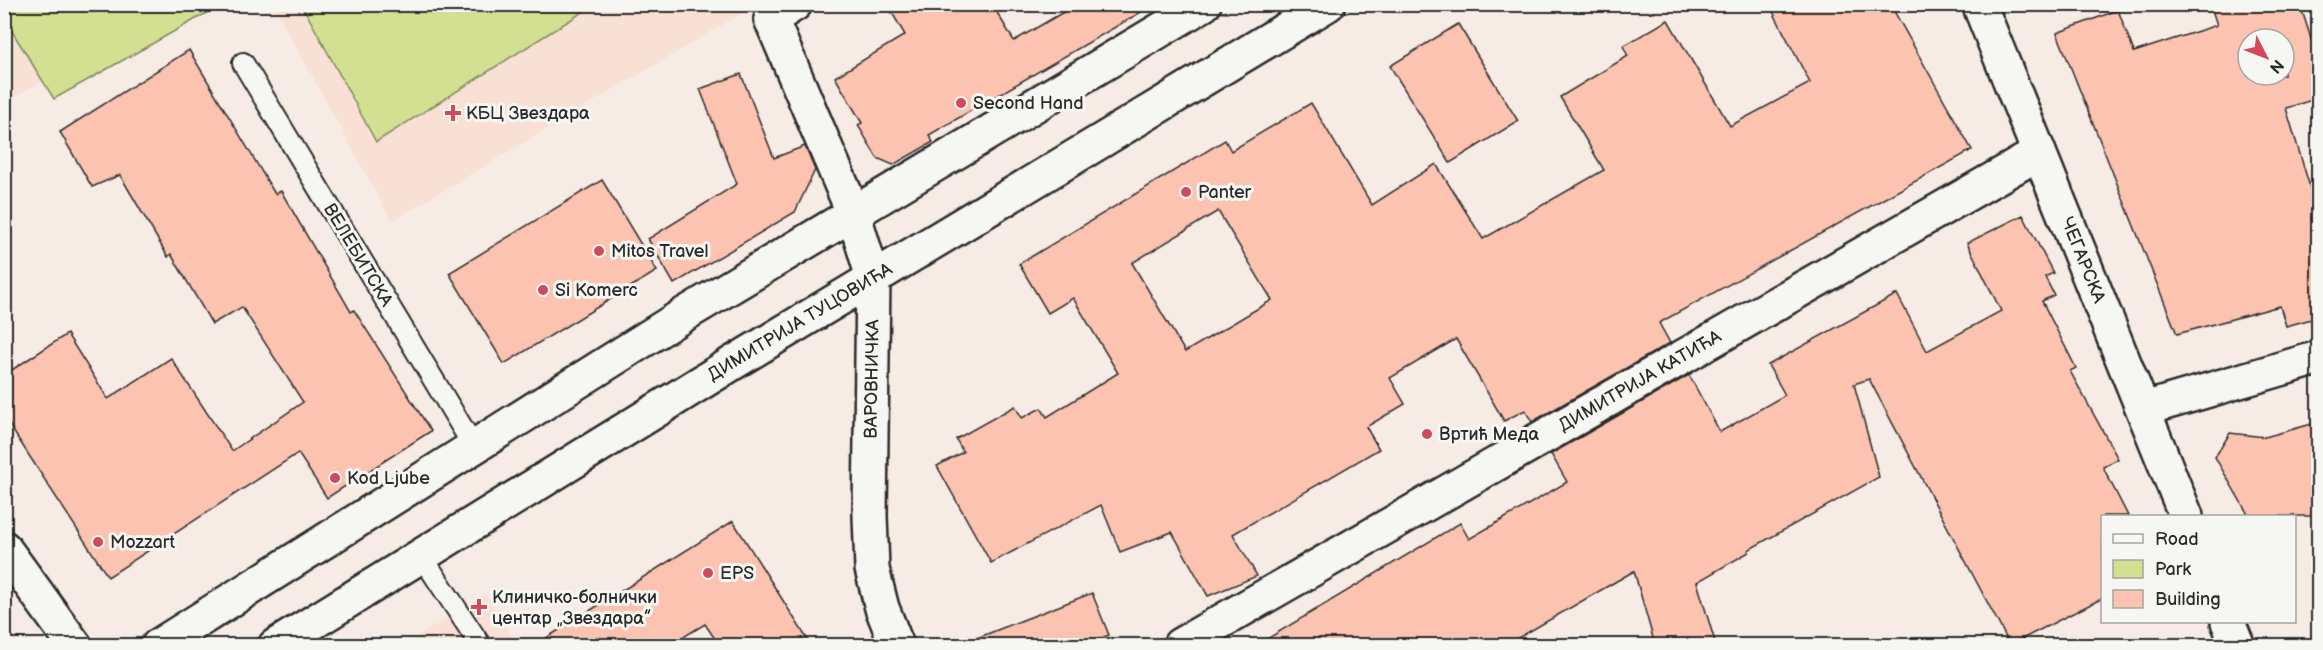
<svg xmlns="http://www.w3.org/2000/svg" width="2323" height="650" font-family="'Balsamiq Sans',sans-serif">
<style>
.built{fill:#f8e0d5}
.green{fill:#d3df91;stroke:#7f855e;stroke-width:1.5}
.building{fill:#fcc3b1;stroke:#2b2b2b;stroke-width:1.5;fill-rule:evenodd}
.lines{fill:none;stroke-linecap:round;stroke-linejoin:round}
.service-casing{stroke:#2b2b2b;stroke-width:24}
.minor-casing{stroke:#2b2b2b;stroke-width:38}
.secondary-casing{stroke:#2b2b2b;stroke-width:38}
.service{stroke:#f6f6f2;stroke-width:20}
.minor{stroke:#f6f6f2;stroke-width:33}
.secondary{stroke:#f6f6f2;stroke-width:33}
.poi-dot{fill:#d1495b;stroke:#f6f6f2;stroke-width:2}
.labels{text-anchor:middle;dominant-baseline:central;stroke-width:6;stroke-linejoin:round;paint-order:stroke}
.poi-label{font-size:18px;fill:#2b2b2b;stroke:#f6f6f2;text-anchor:start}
.street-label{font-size:18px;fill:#2b2b2b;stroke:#f6f6f2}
</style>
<rect width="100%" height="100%" fill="#f7ece5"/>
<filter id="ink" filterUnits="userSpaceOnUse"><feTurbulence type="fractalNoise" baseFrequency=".0167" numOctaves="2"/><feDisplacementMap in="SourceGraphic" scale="12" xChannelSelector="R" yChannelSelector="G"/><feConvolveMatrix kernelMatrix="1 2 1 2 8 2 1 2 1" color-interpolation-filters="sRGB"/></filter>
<g filter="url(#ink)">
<g class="built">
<polygon points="5,4 171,5 5,103"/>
<polygon points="273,5 756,5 392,221"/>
<polygon points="486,594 517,645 402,646"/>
</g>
<g class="green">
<polygon points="5,4 221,4 221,5 54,99 5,20"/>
<polygon points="302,5 594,5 376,142"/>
</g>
<g class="building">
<polygon points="887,4 992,4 1014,41 1077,4 1155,4 929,135 933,142 893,165 877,158 858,125 862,123 835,77 905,35"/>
<path d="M 1769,4 L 1890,4 L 1972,150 L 1659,323 L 1670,343 L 1532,422 L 1525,410 L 1504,421 L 1456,339 L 1390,378 L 1405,404 L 1366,427 L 1379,449 L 1233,534 L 1257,576 L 1208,596 L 1172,532 L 1120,552 L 1101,505 L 991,563 L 937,466 L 963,452 L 956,439 L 1015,406 L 1022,418 L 1041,408 L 1047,417 L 1118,373 L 1073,298 L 1048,313 L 1019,264 L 1225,140 L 1231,151 L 1311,103 L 1372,205 L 1436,164 L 1483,239 L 1604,170 L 1560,97 L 1628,56 L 1623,46 L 1668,20 L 1730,126 L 1810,83 ZM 1218,211 L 1272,300 L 1185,352 L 1132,263 Z"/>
<path d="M 2210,4 L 2300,4 L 2319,64 L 2319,98 L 2286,108 L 2319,217 L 2319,317 L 2286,326 L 2280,306 L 2177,334 L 2057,33 L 2118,10 L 2134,52 L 2217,25 ZM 2248,39 L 2284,39 L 2284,75 L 2248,75 Z"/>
<polygon points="1458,24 1518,121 1450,163 1390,66"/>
<polygon points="189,50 275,194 281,191 351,312 354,310 431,431 327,498 298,453 108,577 4,417 4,375 67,334 108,399 171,358 232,451 303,402 242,307 212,324 171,254 168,257 120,175 92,187 60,132"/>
<polygon points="741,74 774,158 805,146 815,170 795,212 674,284 648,239 737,184 700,89"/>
<polygon points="602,180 657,271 504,364 449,273"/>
<polygon points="2023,215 2053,273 2045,277 2054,295 2042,301 2076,368 2070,371 2118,459 2103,467 2128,516 2103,516 2103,598 2010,645 1869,379 1854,384 1879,477 1748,550 1749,552 1697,582 1716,645 1655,645 1634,571 1506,645 1257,645 1460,523 1469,539 1567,482 1551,454 1689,375 1720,432 1785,395 1768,365 1897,294 1927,351 2001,311 1967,243"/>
<polygon points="2319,422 2319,516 2249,516 2215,457 2230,433 2265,437"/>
<polygon points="733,521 811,645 719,645 705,624 670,645 535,645"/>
<polygon points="1092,593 1109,635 1082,645 964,645 964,643"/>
</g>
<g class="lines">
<g class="service-casing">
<g id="service">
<polyline points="243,63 474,447"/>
<polyline points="421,555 481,646"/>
</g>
</g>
<g class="minor-casing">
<g id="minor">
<polyline points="795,4 771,19 853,212 873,278 870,516 872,569 882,608 897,646"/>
<polyline points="1979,4 2186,516"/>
<polyline points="2144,409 2318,358"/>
<polyline points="4,548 75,646"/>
<polyline points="2228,622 2238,646"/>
<polyline points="1180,645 2039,153"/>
</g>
</g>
<g class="secondary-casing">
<g id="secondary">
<polyline points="158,646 685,314 1204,4"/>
<polyline points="275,646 736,361 1328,4"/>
</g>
</g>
<use href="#service" class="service"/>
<use href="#minor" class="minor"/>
<use href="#secondary" class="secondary"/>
</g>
</g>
<g class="poi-dot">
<circle cx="961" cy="103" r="6"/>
<path d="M450 104h6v6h6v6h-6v6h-6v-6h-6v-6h6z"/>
<circle cx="1186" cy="192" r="6"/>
<circle cx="599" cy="251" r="6"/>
<circle cx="543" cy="290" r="6"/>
<circle cx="1427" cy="434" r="6"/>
<circle cx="335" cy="478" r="6"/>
<circle cx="98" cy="542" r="6"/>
<circle cx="708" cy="573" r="6"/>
<path d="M476 598h6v6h6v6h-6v6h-6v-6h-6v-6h6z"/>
</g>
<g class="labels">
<g class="poi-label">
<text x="973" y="103">Second Hand</text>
<text x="466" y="113">КБЦ Звездара</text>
<text x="1198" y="192">Panter</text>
<text x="611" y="251">Mitos Travel</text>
<text x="555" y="290">Si Komerc</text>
<text x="1439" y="434">Вртић Меда</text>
<text x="347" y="478">Kod Ljube</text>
<text x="110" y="542">Mozzart</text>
<text x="720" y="573">EPS</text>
<text x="492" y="597">Клиничко-болнички<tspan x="492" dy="21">центар „Звездара”</tspan></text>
</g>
<g class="street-label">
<text transform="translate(358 255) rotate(59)">ВЕЛЕБИТСКА</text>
<text transform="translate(2083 260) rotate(68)">ЧЕГАРСКА</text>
<text transform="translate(800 322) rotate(-31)">ДИМИТРИЈА ТУЦОВИЋА</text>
<text transform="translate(872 379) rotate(-89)">ВАРОВНИЧКА</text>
<text transform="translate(1640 381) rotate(-30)">ДИМИТРИЈА КАТИЋА</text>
</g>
</g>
<rect width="2323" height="650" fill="none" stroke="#f6f6f2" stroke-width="24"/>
<rect x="12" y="12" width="2299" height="626" fill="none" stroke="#2b2b2b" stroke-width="2" filter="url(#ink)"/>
<rect x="2101" y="515" width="195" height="108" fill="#f6f6f2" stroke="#a5a5a2" stroke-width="1.5"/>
<rect x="2113" y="534" width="30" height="9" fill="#f6f6f2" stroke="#a5a5a2" stroke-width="1.5"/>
<text x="2155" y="545" font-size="18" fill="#2b2b2b">Road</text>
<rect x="2113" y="560" width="30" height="18" fill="#d3df91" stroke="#a5a5a2" stroke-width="1.5"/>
<text x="2155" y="575" font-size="18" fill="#2b2b2b">Park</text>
<rect x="2113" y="590" width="30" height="18" fill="#fcc3b1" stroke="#a5a5a2" stroke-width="1.5"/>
<text x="2155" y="605" font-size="18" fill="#2b2b2b">Building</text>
<g transform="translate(2266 57) rotate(132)"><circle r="28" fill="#f6f6f2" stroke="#a5a5a2" stroke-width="1.5"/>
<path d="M0-4.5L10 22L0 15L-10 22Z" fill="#d1495b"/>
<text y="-9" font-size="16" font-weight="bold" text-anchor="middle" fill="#2b2b2b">N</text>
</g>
</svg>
